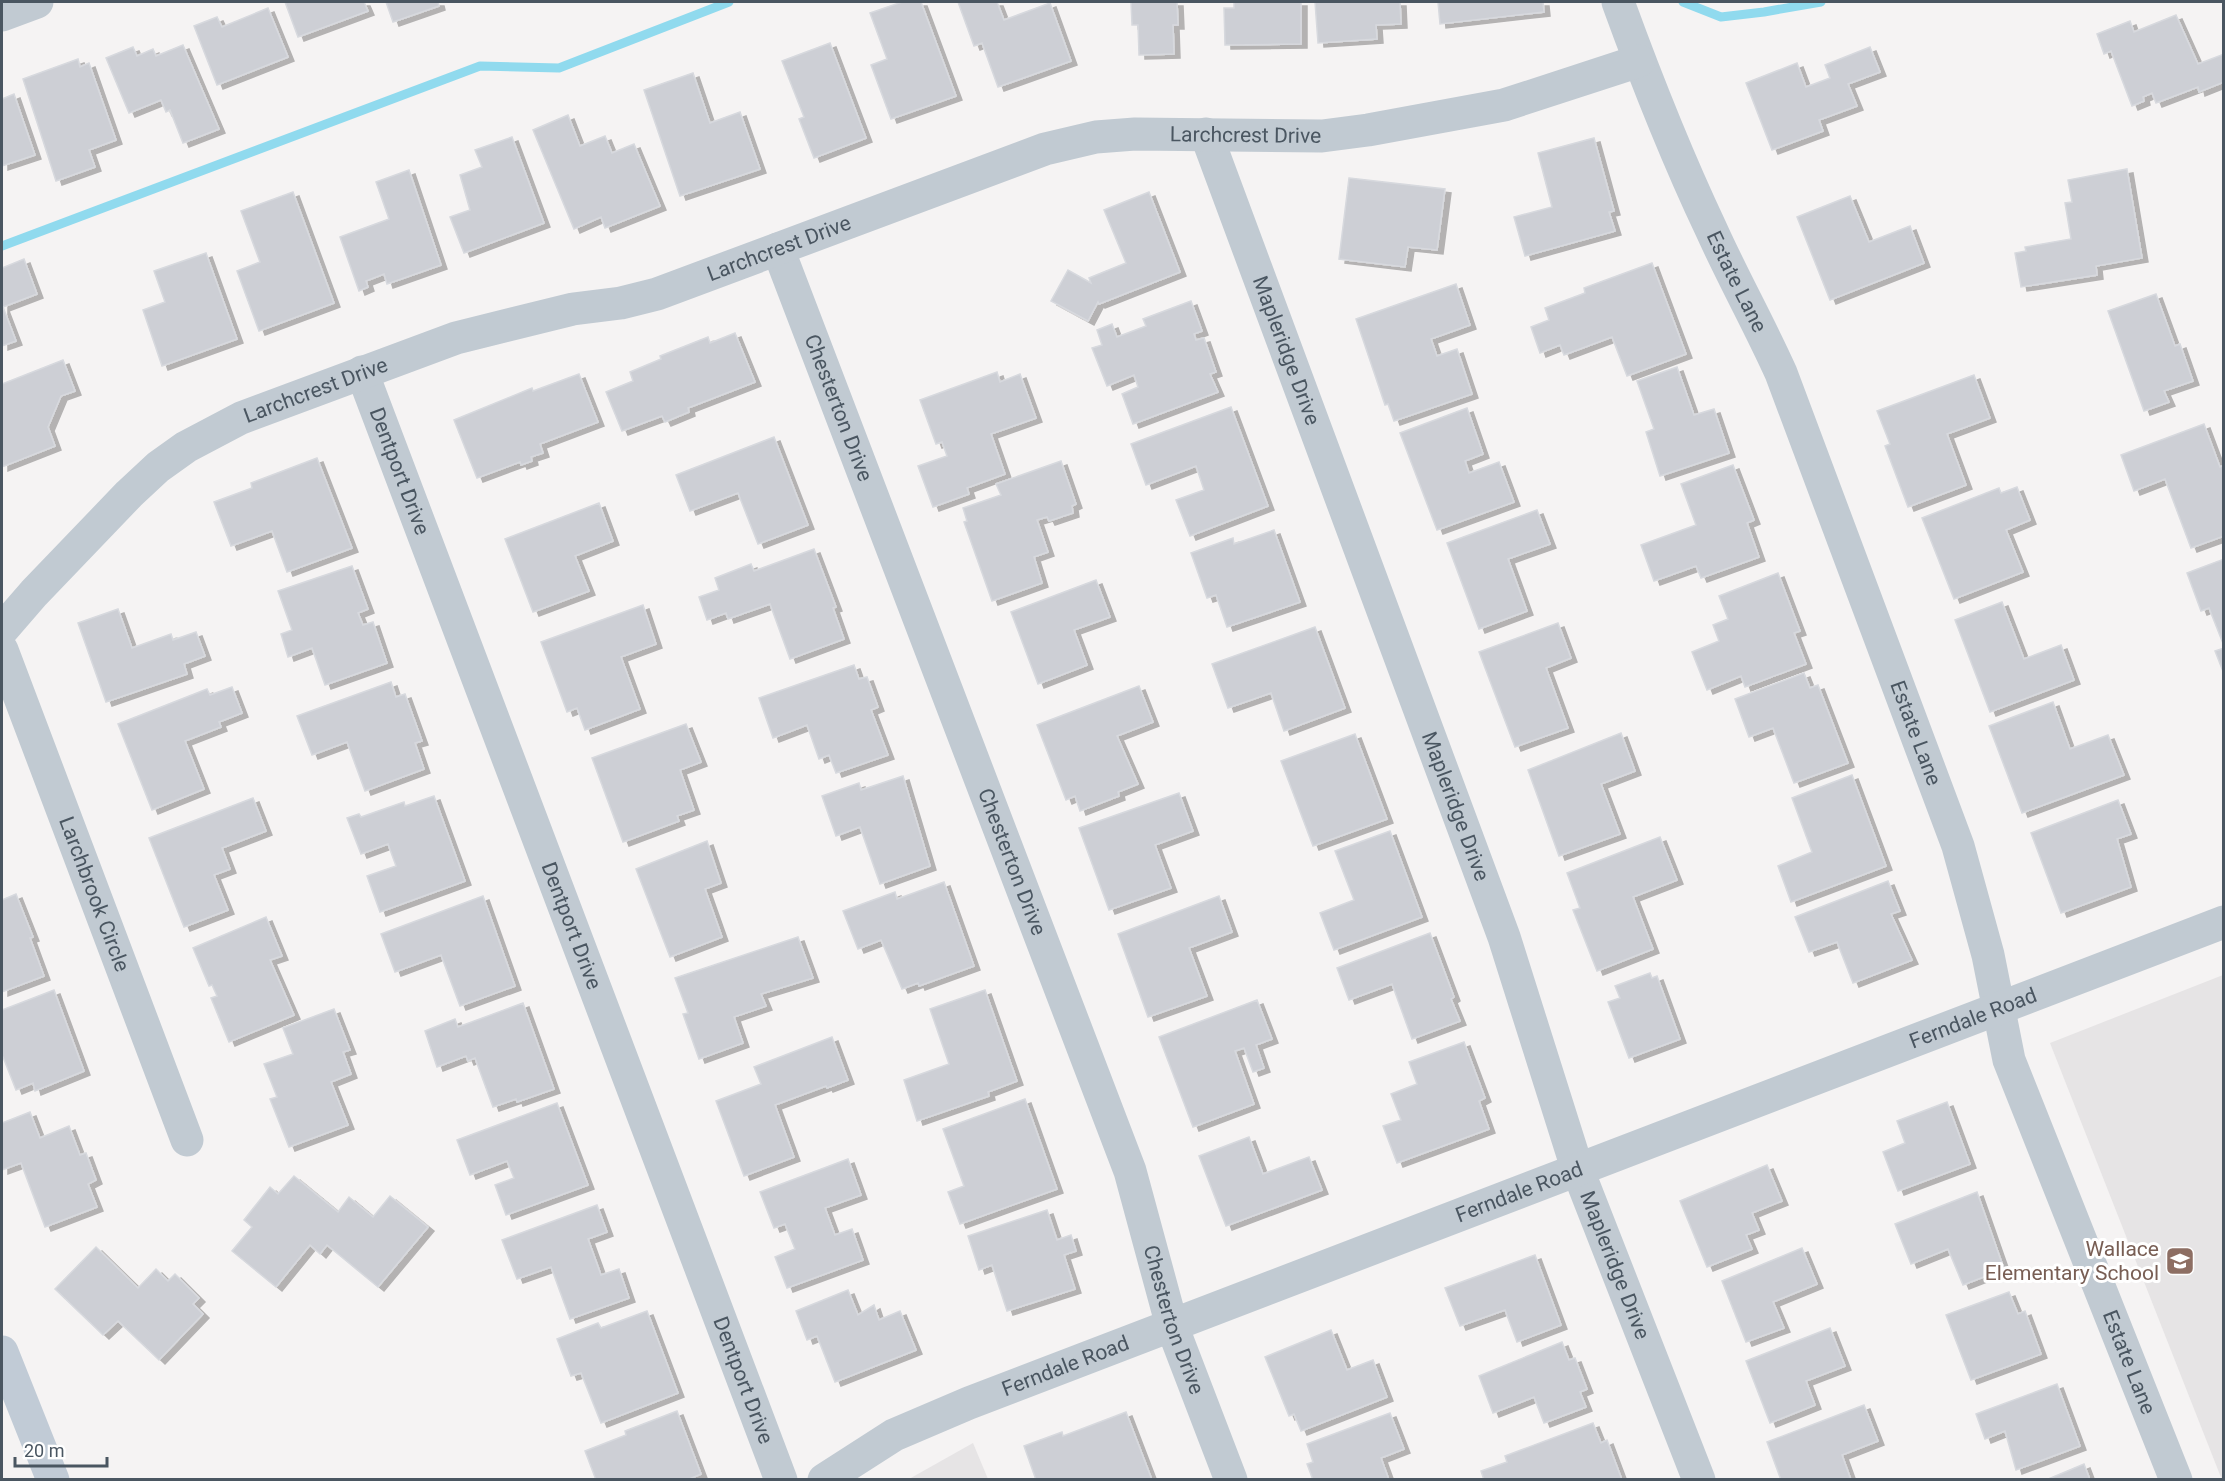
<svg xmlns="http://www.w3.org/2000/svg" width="2225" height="1481" font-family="Roboto,sans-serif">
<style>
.education{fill:#e6e4e5}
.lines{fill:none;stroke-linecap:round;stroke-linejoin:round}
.stream{stroke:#90daee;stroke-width:9}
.building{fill:#cdcfd5;stroke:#d7d9de;stroke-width:1.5;filter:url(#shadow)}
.minor{stroke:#c1cad2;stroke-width:33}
.tertiary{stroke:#c1cad2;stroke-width:33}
.secondary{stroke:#c1cbd6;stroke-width:33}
.labels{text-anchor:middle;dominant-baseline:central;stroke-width:6;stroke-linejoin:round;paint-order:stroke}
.street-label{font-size:21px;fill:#4a5661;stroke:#fff}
.education-label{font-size:21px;fill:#785e54;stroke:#fff;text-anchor:end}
</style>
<defs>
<filter id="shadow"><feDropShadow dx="6" dy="4" stdDeviation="0" flood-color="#0004"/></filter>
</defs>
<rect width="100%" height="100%" fill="#f5f3f3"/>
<g class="education">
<polygon points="2223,975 2224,1479 2222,1480 2050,1043"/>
<polygon points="973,1443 988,1479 909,1479"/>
</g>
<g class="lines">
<g class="stream">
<polyline points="1683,2 1721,17 1764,12 1821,2"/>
<polyline points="2,246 480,66 559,68 729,2"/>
</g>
</g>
<g class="building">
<polygon points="285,2 364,2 368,11 298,37"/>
<polygon points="386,2 438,2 439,6 393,22"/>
<polygon points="902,2 921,2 956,96 891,119 871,65 887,59 870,13"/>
<polygon points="958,2 997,2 1004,20 1050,3 1071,61 998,87 982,43 974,46"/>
<polygon points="1131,2 1177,2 1178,25 1173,25 1174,54 1139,55 1138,25 1132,25"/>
<polygon points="1234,2 1301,2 1301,44 1225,45 1224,8 1234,8"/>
<polygon points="1315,2 1400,2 1401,24 1376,25 1377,39 1318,43"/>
<polygon points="1438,2 1543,2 1544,12 1440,24"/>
<polygon points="268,8 288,57 217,85 194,26 217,17 222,27"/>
<polygon points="2176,15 2198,64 2224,54 2224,82 2199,92 2198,87 2156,103 2152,93 2143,97 2144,101 2132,106 2111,51 2104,54 2097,34 2130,21 2134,32"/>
<polygon points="830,43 866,138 814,158 799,119 804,117 782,61"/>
<polygon points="183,45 219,129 183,143 170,110 166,112 161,100 129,113 106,58 133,47 137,56 153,49 156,56"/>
<polygon points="1870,47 1880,72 1848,84 1857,106 1819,120 1823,131 1772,150 1746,83 1797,63 1806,87 1830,78 1825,65"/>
<polygon points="78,59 80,67 89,63 116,140 89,150 95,167 56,181 23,79"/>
<polygon points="693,73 710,123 740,112 760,169 680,196 644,90"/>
<polygon points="14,94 35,155 2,166 2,99"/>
<polygon points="568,115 580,146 605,136 612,153 634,144 660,206 605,228 601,217 574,229 533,130"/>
<polygon points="512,137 544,223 464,253 450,217 470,210 460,175 482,167 475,150"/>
<polygon points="1594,138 1614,211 1609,212 1615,231 1525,256 1514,217 1552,207 1538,153"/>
<polygon points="2127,169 2142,258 2096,266 2097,275 2021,287 2015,253 2026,251 2025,247 2071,239 2065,203 2072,202 2068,180"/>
<polygon points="409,170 441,265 387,284 384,274 366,281 368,287 359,291 340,237 389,219 376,182"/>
<polygon points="1349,178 1445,189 1437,250 1408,247 1405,267 1339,259"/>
<polygon points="293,192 334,303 259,331 237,271 260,262 241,211"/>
<polygon points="1149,192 1180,272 1099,304 1098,302 1088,321 1051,301 1068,270 1091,283 1089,278 1126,263 1104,210"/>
<polygon points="1850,196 1869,242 1910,226 1924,263 1830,300 1797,217"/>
<polygon points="206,253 237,339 162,366 143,310 165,302 154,271"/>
<polygon points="24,259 37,294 3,307 16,341 2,346 2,268"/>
<polygon points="1652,263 1686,354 1627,376 1612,337 1564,355 1560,345 1540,353 1531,327 1549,320 1545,308 1585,293 1584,288"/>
<polygon points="1456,284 1470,325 1431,339 1437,356 1457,349 1472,394 1394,421 1388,404 1385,405 1356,319"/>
<polygon points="2156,294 2175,346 2180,344 2193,381 2164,391 2169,402 2144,411 2108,311"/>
<polygon points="1191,301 1202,331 1194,334 1196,340 1204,338 1216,372 1210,374 1218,392 1133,424 1122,394 1138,387 1134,375 1107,386 1092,348 1102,345 1097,330 1112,324 1117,337 1146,326 1143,319"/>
<polygon points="735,333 755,382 688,408 689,412 665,422 662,416 622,431 606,392 633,381 630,372 661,359 660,356 708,337 710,343"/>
<polygon points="63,360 75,391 61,396 48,427 55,446 2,467 2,384"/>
<polygon points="1677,367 1694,415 1714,409 1729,453 1660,476 1646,432 1654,429 1637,381"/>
<polygon points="997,372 1000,382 1020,374 1036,418 991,434 1005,474 967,488 969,494 933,507 918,466 947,456 942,442 936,444 920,400"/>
<polygon points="579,374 598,422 540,444 543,453 531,457 532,461 521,465 520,462 477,478 454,420 532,388 533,391"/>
<polygon points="1974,375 1990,418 1947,434 1966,485 1908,507 1885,446 1890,444 1877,411"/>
<polygon points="1231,407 1268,506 1190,536 1176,500 1204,490 1196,466 1146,485 1131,444"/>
<polygon points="1467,408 1483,454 1465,461 1469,473 1499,462 1514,502 1437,530 1400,433"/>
<polygon points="2204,424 2220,467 2224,465 2224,536 2191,548 2165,479 2134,491 2121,455"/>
<polygon points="774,437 808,525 758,544 738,493 690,511 676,475"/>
<polygon points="317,458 352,548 287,572 272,531 231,546 214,502 252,488 251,483"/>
<polygon points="1061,461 1076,504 1072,506 1073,513 1049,521 1047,517 1037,520 1048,552 1034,557 1042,583 992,601 964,522 967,521 963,508 1001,495 996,484"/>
<polygon points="1733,465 1754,520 1747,523 1759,557 1701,578 1696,566 1654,581 1641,545 1696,525 1681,484"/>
<polygon points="2017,487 2030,520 2006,530 2023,572 1954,599 1922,518 1999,488 2001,493"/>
<polygon points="599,503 613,541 575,556 589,591 533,612 505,539"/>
<polygon points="1537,510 1550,544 1508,559 1527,611 1479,629 1447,543"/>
<polygon points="1274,530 1300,602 1227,627 1216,595 1207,598 1191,553 1233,538 1234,544"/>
<polygon points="814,549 836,607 833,608 844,639 790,659 770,604 728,619 726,613 707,620 699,597 719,590 715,578 751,564 754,571"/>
<polygon points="2224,559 2224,646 2209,608 2201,611 2187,573"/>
<polygon points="352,566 368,609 358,613 363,625 373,622 387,663 325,685 312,648 288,657 281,634 292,630 278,591"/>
<polygon points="1778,573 1800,631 1794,633 1806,664 1745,687 1741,676 1707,690 1692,652 1719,641 1713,625 1728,619 1719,596"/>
<polygon points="1096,580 1110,617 1074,630 1087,665 1038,684 1011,612"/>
<polygon points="2002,602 2024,659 2061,645 2074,680 1990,712 1955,620"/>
<polygon points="643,605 656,644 621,657 640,709 585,730 577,708 567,712 541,642"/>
<polygon points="118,609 132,648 171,634 173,640 196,632 205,656 184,664 187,674 106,702 78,623"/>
<polygon points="1558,623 1571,658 1546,668 1568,728 1515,747 1479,652"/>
<polygon points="1315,627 1345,708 1284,731 1271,693 1228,708 1212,664"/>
<polygon points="2224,648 2224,674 2215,651"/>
<polygon points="854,665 859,679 867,677 878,707 871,710 888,755 836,773 829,755 819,759 807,725 773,738 759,698"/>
<polygon points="1804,673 1810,688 1818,685 1848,763 1794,783 1773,728 1749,737 1735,699"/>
<polygon points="391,682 396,697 405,694 422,741 415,743 424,769 365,791 347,742 312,755 297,716"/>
<polygon points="1139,686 1153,722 1117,736 1138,784 1118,792 1119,796 1080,811 1075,796 1066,800 1037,725"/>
<polygon points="232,687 242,713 219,722 221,727 185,741 204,789 152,810 118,724 207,689 210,695"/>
<polygon points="2053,702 2070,749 2108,735 2124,775 2022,813 1989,726"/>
<polygon points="686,724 701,762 680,770 694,810 677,816 679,821 623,842 592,758"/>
<polygon points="1621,733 1635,771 1601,784 1620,834 1559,856 1528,770"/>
<polygon points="1355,734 1387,819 1313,846 1281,761"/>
<polygon points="1852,775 1886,866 1791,902 1778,866 1812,852 1792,798"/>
<polygon points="903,776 930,866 880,884 860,827 836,836 822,796 859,783 861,790"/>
<polygon points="1179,793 1193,831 1155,845 1171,888 1109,910 1079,828"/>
<polygon points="434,796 465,881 380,912 367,876 396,866 388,844 361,854 347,818 359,814 361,817 404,802 405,806"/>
<polygon points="253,798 266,831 222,848 230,869 214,875 228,910 184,927 149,838"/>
<polygon points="2118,800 2131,834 2117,839 2131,887 2061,913 2031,833"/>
<polygon points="1390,831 1422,917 1334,950 1320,913 1354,900 1335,851"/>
<polygon points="1660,837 1677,880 1633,897 1653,949 1597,971 1573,910 1580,908 1567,873"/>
<polygon points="707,841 721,883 705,889 722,937 670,957 636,869"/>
<polygon points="1888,881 1900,911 1891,914 1912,960 1853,983 1837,942 1809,952 1795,917"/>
<polygon points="944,882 974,966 919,986 918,983 902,989 881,940 858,949 843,911 895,892 897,899"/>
<polygon points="16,894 33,937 30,938 44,976 2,992 2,900"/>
<polygon points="483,896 515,986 460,1006 441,955 395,972 381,934"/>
<polygon points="1219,896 1232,932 1189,948 1207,996 1148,1017 1118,934"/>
<polygon points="266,917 282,956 270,960 294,1015 229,1042 211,998 217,996 212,985 209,986 193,948"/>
<polygon points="1430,933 1454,997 1451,999 1460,1021 1412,1039 1392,984 1349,1000 1337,968"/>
<polygon points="798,937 813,978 761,994 766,1006 734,1017 743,1043 699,1059 683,1014 688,1013 675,978"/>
<polygon points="1650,973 1652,978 1657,976 1680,1039 1629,1058 1608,1002 1620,998 1615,986"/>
<polygon points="54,990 84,1071 35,1091 33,1083 16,1090 3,1057 2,1057 2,1010"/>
<polygon points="985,990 1017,1081 988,1092 989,1096 917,1121 904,1080 949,1064 930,1009"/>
<polygon points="1257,1000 1272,1039 1256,1045 1264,1068 1253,1072 1244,1048 1235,1051 1254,1104 1193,1127 1159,1037"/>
<polygon points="523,1003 554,1089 517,1102 516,1099 493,1107 475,1058 468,1061 466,1056 437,1067 425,1031 455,1019 458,1027"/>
<polygon points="334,1009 350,1050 343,1052 351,1074 331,1082 348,1125 289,1147 270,1099 277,1097 264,1064 293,1054 283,1028"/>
<polygon points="832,1037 848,1080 827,1088 826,1086 775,1105 794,1157 744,1176 716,1101 761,1084 754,1067"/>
<polygon points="1464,1042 1485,1098 1479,1101 1489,1129 1397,1163 1383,1126 1401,1120 1391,1094 1417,1084 1409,1062"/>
<polygon points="1025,1099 1057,1189 960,1224 948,1192 964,1186 943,1129"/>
<polygon points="1947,1102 1970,1164 1898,1191 1883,1152 1905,1143 1897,1121"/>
<polygon points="557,1103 588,1185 506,1215 495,1185 514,1178 507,1161 470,1175 457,1140"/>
<polygon points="30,1112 40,1138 69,1126 80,1155 86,1153 96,1180 88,1184 97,1207 45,1227 21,1163 2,1170 2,1123"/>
<polygon points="1249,1137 1263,1174 1309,1157 1322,1190 1226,1226 1199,1156"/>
<polygon points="848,1159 861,1195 825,1208 835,1235 852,1229 863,1260 787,1288 775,1257 795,1249 785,1224 774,1228 760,1192"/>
<polygon points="1767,1165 1782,1201 1752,1213 1759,1230 1746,1235 1752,1249 1707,1267 1680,1201"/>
<polygon points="294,1176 338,1212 349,1197 373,1217 390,1196 428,1227 378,1287 327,1245 320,1254 310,1245 276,1287 232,1251 252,1227 244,1220 270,1187 278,1194"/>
<polygon points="1977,1192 2004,1269 1963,1285 1948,1249 1911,1264 1895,1224"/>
<polygon points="597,1205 607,1232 588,1239 601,1275 619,1269 629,1298 570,1319 551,1267 517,1279 502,1240"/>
<polygon points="1047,1210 1057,1240 1071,1235 1076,1251 1064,1255 1075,1289 1007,1311 992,1265 979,1270 968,1236"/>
<polygon points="96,1247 138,1288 156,1269 168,1281 175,1274 199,1298 193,1304 203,1314 159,1360 118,1321 103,1335 55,1289"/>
<polygon points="1802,1248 1817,1284 1773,1302 1784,1328 1746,1342 1722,1281"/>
<polygon points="1535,1255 1561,1325 1517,1342 1505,1310 1460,1326 1445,1288"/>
<polygon points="848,1290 858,1315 874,1305 879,1320 900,1311 916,1350 835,1382 817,1336 807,1340 796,1311"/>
<polygon points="2009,1292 2018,1314 2025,1311 2041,1354 1971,1380 1946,1315"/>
<polygon points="647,1311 678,1393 601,1423 581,1373 571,1376 557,1339 598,1323 601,1328"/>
<polygon points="1830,1328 1845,1366 1806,1381 1815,1405 1770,1423 1746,1361"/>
<polygon points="1331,1330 1347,1370 1373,1360 1387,1397 1301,1431 1294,1414 1289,1416 1265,1357"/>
<polygon points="1562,1342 1569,1360 1575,1358 1587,1389 1580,1392 1586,1407 1544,1423 1534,1397 1493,1413 1479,1376"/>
<polygon points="2057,1384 2080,1446 2016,1470 2005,1431 1985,1439 1976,1414"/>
<polygon points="1864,1405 1878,1441 1842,1455 1851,1480 1781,1480 1767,1442"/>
<polygon points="677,1411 701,1474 687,1480 596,1480 585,1451 626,1435 625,1431"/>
<polygon points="1126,1412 1152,1480 1036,1480 1024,1446 1062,1432 1063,1436"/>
<polygon points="1390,1413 1404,1449 1381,1458 1389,1480 1313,1480 1307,1464 1313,1462 1307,1444"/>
<polygon points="1593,1423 1601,1443 1607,1440 1622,1480 1484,1480 1481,1471 1507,1462 1505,1456"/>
<polygon points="2084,1464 2090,1480 2046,1480"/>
</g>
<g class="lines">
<g class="minor">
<path id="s1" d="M 1618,2 C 1646,79 1676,155 1711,229 C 1733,278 1759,324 1781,373 L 1958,846 L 1988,955 L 2009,1060 L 2176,1480"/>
<polyline points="2,15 37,2"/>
<path id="s2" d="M 1206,134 L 1504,937 L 1577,1168 L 1699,1480"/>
<path id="s3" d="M 778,249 L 1130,1171 L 1172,1326 L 1231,1480"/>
<path id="s4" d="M 362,372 L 781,1480"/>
<path id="s5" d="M 2,630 L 34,593 L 129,494 L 158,467 L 186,447 L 241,418 L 456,338 L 573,309 L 621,303 L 657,294 L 1045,149 L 1096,137 L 1135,134 L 1322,136 L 1368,130 L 1504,105 L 1639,61"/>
<path id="s6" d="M 2,650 L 187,1140"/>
</g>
<path class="tertiary" id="s7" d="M 824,1480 L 894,1435 L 969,1403 L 2224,922"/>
<polyline class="secondary" points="2,1352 53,1480"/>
</g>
<defs>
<g id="school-square" transform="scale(1.5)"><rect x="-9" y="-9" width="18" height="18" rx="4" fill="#8d6e63" stroke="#fff"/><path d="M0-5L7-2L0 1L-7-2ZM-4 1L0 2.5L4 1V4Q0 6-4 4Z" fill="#fff"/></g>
</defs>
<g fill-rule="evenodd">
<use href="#school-square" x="2180" y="1261"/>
</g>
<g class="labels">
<g class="street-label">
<text stroke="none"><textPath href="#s5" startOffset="1374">Larchcrest Drive</textPath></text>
<text stroke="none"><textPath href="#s5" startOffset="888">Larchcrest Drive</textPath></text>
<text stroke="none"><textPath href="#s1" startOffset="304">Estate Lane</textPath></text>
<text stroke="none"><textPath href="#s2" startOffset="231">Mapleridge Drive</textPath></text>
<text stroke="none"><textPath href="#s5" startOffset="402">Larchcrest Drive</textPath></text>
<text stroke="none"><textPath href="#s3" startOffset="170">Chesterton Drive</textPath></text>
<text stroke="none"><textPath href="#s4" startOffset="106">Dentport Drive</textPath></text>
<text stroke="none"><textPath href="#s1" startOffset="790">Estate Lane</textPath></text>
<text stroke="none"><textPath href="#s2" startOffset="717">Mapleridge Drive</textPath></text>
<text stroke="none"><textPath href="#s3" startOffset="656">Chesterton Drive</textPath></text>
<text stroke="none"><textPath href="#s6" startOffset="261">Larchbrook Circle</textPath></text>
<text stroke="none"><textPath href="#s4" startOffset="592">Dentport Drive</textPath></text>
<text stroke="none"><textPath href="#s7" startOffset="1240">Ferndale Road</textPath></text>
<text stroke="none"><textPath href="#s7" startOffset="754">Ferndale Road</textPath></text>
<text stroke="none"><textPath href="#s2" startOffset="1203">Mapleridge Drive</textPath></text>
<text stroke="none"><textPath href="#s3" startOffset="1142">Chesterton Drive</textPath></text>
<text stroke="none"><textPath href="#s1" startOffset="1456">Estate Lane</textPath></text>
<text stroke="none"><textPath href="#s7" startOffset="268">Ferndale Road</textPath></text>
<text stroke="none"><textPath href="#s4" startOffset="1078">Dentport Drive</textPath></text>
</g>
<g class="education-label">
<text x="2159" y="1249">Wallace<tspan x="2159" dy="24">Elementary School</tspan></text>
</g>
</g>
<rect width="2225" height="1481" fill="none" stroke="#4a5661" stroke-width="6"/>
<path d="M15 1457v9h92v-9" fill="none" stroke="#4a5661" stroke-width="3"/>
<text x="24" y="1457" font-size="18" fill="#4a5661" stroke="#ffffff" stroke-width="4.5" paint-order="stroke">20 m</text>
</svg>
